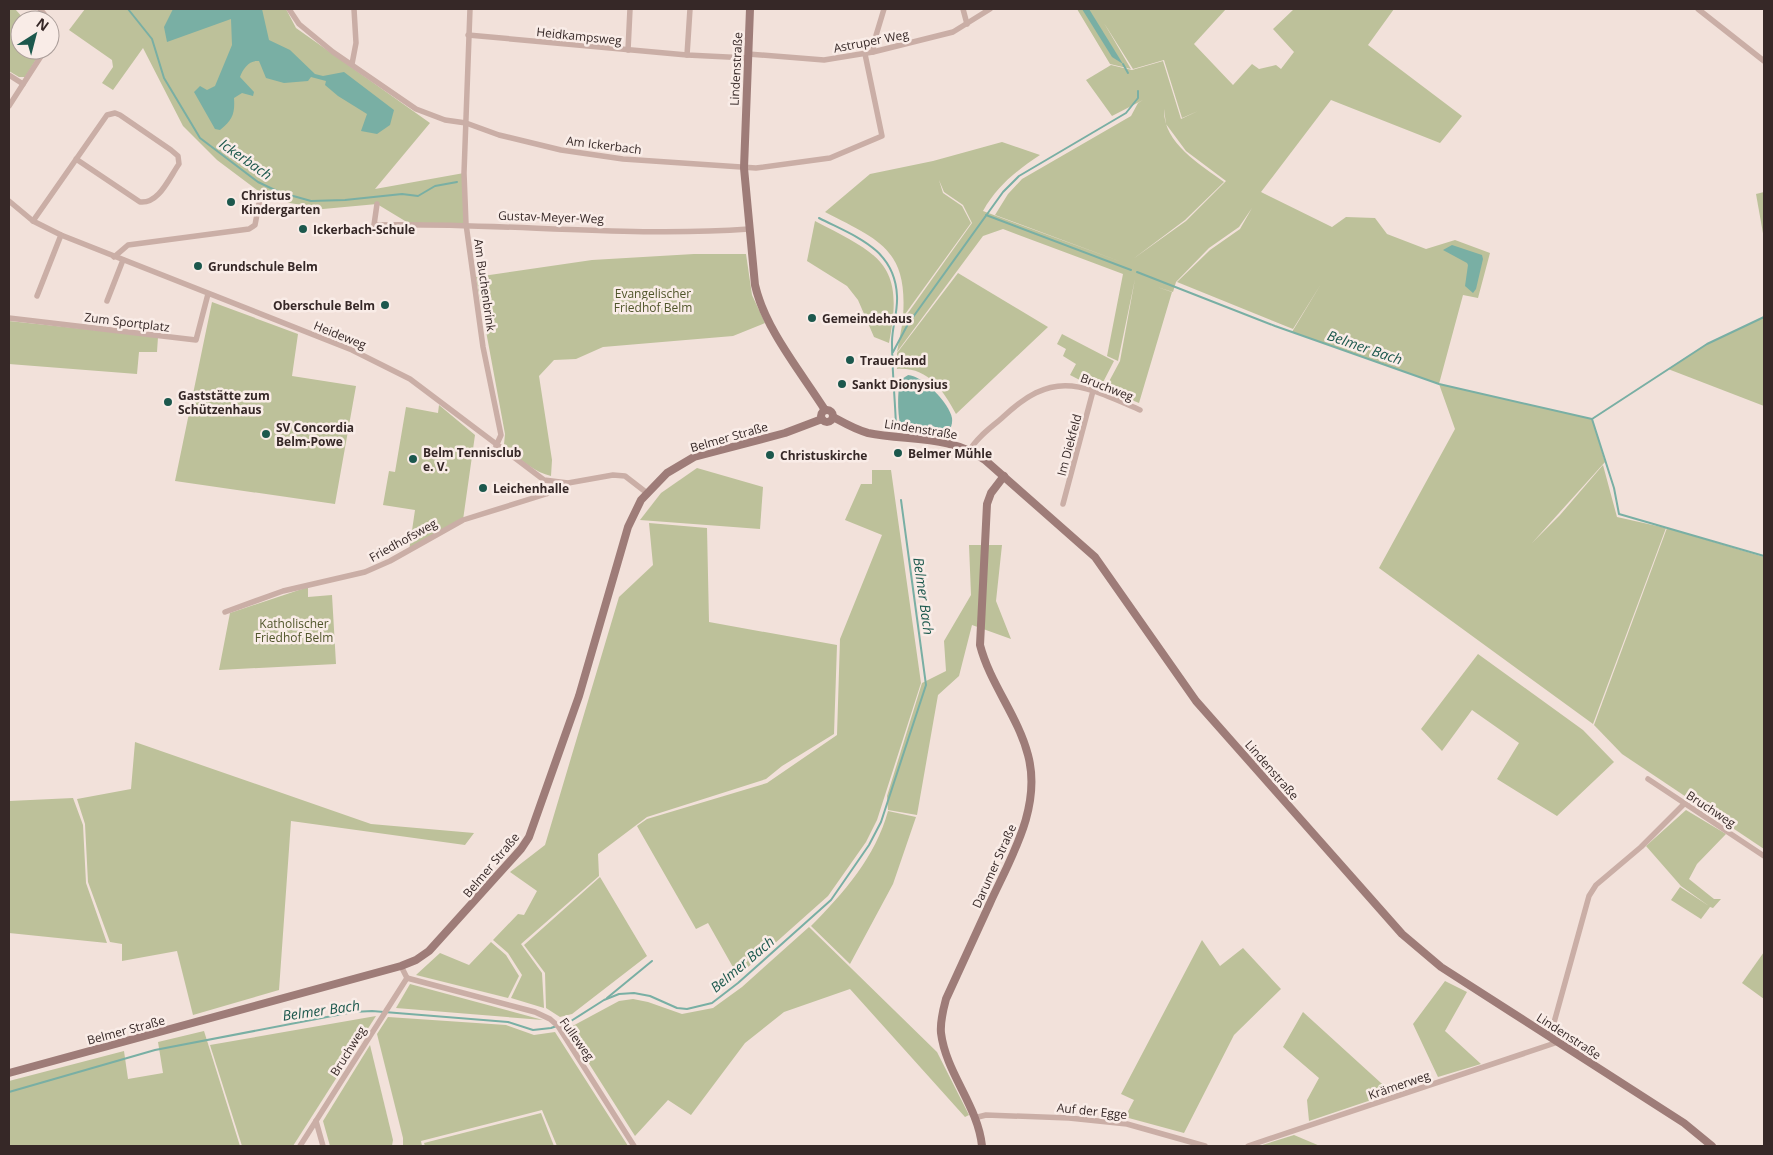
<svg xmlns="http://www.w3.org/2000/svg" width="1773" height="1155" font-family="'Open Sans',sans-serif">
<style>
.green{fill:#bdc19a;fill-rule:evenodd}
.water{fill:#79afa4}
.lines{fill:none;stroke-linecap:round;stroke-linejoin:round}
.stream{stroke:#79afa4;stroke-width:2}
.street{stroke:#caaea6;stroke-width:5.5}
.secondary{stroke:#9e7c78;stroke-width:8}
.poi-dot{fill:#1c584d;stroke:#f9ece7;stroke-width:2}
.labels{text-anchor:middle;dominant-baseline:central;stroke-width:5;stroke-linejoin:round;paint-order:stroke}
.street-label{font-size:12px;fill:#362827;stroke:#f9ece7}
.poi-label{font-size:12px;font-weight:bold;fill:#362827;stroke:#f9ece7;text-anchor:start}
.park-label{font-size:12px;fill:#50552b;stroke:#f9ece7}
.water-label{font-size:14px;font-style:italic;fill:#1c584d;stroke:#f9ece7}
</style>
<rect width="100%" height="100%" fill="#f2e1da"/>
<g class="green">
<polygon points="9,9 15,9 25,20 20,20 20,50 42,50 25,77 19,77 9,71"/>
<polygon points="85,9 286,9 296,28 430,123 375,189 464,173 466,224 410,224 377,204 323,209 290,203 261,193 217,160 183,126 143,48 113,90 102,83 113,67 112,60 69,30"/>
<path d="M 1077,9 L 1226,9 L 1194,44 L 1233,85 L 1252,64 L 1259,69 L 1276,65 L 1281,69 L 1294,52 L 1273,29 L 1294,9 L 1394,9 L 1368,45 L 1462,116 L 1440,143 L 1331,100 L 1261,192 L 1332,227 L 1346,217 L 1375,218 L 1387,234 L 1426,249 L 1455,240 L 1490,253 L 1478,298 L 1463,295 L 1439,384 L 1592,419 L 1605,462 L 1532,543 L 1560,515 L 1603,465 L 1617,517 L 1666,528 L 1593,724 L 1379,568 L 1455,429 L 1439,384 L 1292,332 L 1321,284 L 1293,329 L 1177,282 L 1210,250 L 1240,229 L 1252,208 L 1239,227 L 1209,248 L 1176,282 L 1173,292 L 1157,287 L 1172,292 L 1139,403 L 1105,389 L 1120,361 L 1135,279 L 1118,361 L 1107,356 L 1123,274 L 1003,229 L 983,236 L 897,352 L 903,320 L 972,223 L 963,205 L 944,192 L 939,180 L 943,193 L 962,206 L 971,223 L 903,317 C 908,249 879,240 825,212 L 870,174 L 933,161 L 1002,142 L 1040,155 C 1016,171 997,186 983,211 L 1127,264 L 995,215 L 1008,194 L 1022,179 L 1131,116 L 1138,103 L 1143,100 L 1112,116 L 1086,80 L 1111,65 L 1132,70 L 1163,61 L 1181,119 L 1198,111 L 1182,118 L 1164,60 L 1133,69 L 1104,23 L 1131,69 L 1110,64 ZM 1164,109 L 1166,124 L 1186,151 L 1226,181 L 1186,221 L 1133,259 L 1185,220 L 1224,182 C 1199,163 1163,143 1164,109 Z"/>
<polygon points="1764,192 1764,239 1756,194"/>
<path d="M 815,221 C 880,255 905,263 889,343 L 874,337 L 858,300 L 847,286 L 807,261 Z"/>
<path d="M 694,254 L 746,254 L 752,295 L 765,323 L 733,336 L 603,347 L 576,359 L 554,360 L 539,376 L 552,460 L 551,476 C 534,472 516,457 504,444 L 505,434 L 476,277 L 592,260 Z"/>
<path d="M 958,273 L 1048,327 L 956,414 C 942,389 928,367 897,369 L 897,353 Z"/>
<polygon points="212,302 298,334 292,376 356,386 335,504 175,481"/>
<polygon points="1764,317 1764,406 1668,369 1707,344"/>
<polygon points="9,321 158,337 157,352 139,352 137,374 9,364"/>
<polygon points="1062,334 1114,361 1099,390 1070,375 1076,364 1063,356 1066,349 1057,344"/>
<polygon points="439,405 475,435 463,520 409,551 415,510 383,505 389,471 395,472 406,407 438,413"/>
<polygon points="697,468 763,487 760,529 640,520 661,493"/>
<polygon points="872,470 891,470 921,683 877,820 866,842 828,896 738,976 708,923 696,929 637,826 647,819 767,783 837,735 840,639 882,535 845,520 861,484 872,484"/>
<polygon points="649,523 707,528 709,622 837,645 834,734 782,766 766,779 647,817 598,854 599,876 521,944 542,973 544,1008 511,998 522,975 508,953 493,940 518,914 524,915 537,891 510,872 545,845 619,597 653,565"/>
<polygon points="1667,528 1764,557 1764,849 1622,754 1594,725"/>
<polygon points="969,545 1002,545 996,601 1011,639 972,625 959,676 938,695 917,815 888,810 887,796 922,683 946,671 944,641 971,595"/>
<polygon points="308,587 308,597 332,595 336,664 219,670 230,613"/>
<polygon points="1478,654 1583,730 1614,762 1557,816 1497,779 1519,743 1472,710 1442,751 1421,729"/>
<polygon points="135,742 371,824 474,833 465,845 291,821 279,990 193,1015 177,951 122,961 122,944 110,942 88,882 85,824 77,799 131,789"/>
<polygon points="73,798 83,825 86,883 107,943 9,933 9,801"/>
<polygon points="1686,810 1726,834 1697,864 1689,879 1714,899 1721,899 1713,908 1710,907 1701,919 1671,900 1680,887 1709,906 1681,886 1646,846"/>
<path d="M 888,811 L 916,817 L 893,884 L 850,964 L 811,926 C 843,894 876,856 888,811 Z"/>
<polygon points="600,877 647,956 572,1014 560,1017 546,1008 545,973 524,945"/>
<polygon points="809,927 937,1052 969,1115 965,1117 850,989 784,1012 745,1043 691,1115 668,1100 635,1136 567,1029 619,1001 633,999 648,1002 682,1014 713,1008 742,987"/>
<polygon points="1202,940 1220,966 1243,948 1281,989 1234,1035 1184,1133 1125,1117 1134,1100 1121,1094"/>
<polygon points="491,942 506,955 519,976 508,998 416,975 440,953 469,965"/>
<polygon points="1764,952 1764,999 1742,983"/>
<polygon points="1445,981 1467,992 1445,1031 1481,1064 1438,1077 1413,1024"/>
<polygon points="410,984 543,1020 396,1008"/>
<polygon points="1303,1012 1392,1093 1309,1121 1307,1100 1319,1078 1283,1047"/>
<polygon points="376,1016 293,1146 242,1146 210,1045"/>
<polygon points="388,1017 506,1025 534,1035 555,1032 628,1146 557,1146 542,1110 421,1141 422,1146 403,1146 403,1138 377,1034"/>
<polygon points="204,1031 240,1146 9,1146 9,1081 124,1051 128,1079 163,1073 158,1042"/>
<polygon points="370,1045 393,1140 392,1146 330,1146 323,1121"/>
<polygon points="541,1113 554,1146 425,1146 424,1143"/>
<polygon points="1294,1135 1320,1146 1259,1146"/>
</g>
<g class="water">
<path d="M 173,9 L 262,9 L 269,40 L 290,50 L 315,74 L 323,76 L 344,72 L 394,110 L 390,125 L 377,134 L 361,131 L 367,114 L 338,96 L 325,85 L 326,81 L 311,77 L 308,81 L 284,83 L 266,78 L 259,61 C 249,60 243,69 240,77 L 254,92 L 253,96 L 242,93 L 234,98 C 235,113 233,120 220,130 L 215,129 L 194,92 L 200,86 L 207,90 L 215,86 L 232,45 L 231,19 L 167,42 L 164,27 Z"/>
<polygon points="1082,9 1089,9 1123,64 1112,57"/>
<polygon points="1452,245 1482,255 1483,259 1476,289 1473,293 1465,286 1468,265 1467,263 1443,250"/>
<path d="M 908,375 C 923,376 949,403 952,418 C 953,426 949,431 945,436 L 901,427 C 898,420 896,387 902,379 C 902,379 908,375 908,375 Z"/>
</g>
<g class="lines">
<g class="stream">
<polyline points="128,9 152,39 164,78 200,138 258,182 279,192 311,201 345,200 402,194 418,196 435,186 457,182"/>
<polyline points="1123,64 1128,73"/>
<polyline points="986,215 1131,270"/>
<path d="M 819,218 C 856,237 895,249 897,296 C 898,312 892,327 892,342 C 892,370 895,398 896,426"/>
<polyline points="1137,272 1275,326 1439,384 1592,419"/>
<polyline points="893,352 908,324 1003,192 1019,176 1126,113 1138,98 1138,91"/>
<polyline points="1592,419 1614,488 1619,514 1764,556"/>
<polyline points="1592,419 1707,344 1764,317"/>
<polyline points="607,998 652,961"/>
<polyline points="9,1092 155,1050 353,1012 372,1011 508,1022 533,1030 551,1028 571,1021 604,1000 619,994 634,993 650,996 677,1008 687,1009 712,1003 738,983 831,900 869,845 881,822 926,685 901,500"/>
</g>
<g class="street">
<polyline points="40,9 49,20"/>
<polyline points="289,9 299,24 333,52 416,109 445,120 466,123 499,135 561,150 623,159 756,168 830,158 882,136 865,54"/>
<polyline points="470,9 464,173 466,224 483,347 501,435 496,446"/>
<polyline points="963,9 967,24"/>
<polyline points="1698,9 1764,61"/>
<polyline points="50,23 53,32 50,42"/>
<polyline points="468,35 687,55 748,58"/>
<polyline points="628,50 630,9"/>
<polyline points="873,52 874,42 884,9"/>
<polyline points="748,54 824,60 873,52 953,32 990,9"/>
<polyline points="687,55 690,9"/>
<polyline points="352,64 356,43 354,9"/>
<polyline points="9,75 23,84"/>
<polyline points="9,106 45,50"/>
<polyline points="9,201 33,221 61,235 352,350 410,379 544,480 568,483 613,475 625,476 647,493"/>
<path d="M 377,204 L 374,225 C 499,222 626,238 749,229"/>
<path d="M 33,221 L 107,115 L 115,113 L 120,115 L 171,150 L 178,156 L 179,164 C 169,178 159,204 140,202 L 76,159"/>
<polyline points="114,257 128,245 249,229 255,225 261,193"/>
<polyline points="37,296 61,235"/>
<polyline points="107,301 123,260"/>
<polyline points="9,318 196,340 208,294"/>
<path d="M 970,450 C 977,437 992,427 1003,417 C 1055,368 1082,385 1140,410"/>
<polyline points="1063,504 1093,391"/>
<polyline points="225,612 283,591 365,572 390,561 463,520 546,494 553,490 556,483"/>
<polyline points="1648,779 1764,856"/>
<polyline points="407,978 535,1012 550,1019 558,1026 634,1146"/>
<polyline points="1550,1037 1589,896 1596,885 1641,847 1684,804"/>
<polyline points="974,1118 986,1115 1069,1118 1127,1124 1205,1146"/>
<polyline points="316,1121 323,1146"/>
<polyline points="300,1146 407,978 401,966"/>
<polyline points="1248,1146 1558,1042"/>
</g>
<g class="secondary">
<path d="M 750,9 L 744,168 L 755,285 C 765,329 801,372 825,410"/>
<circle cx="827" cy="416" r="6"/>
<path d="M 833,417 C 844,423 856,430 868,433 C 908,441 951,435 985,460 L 1095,557 L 1196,701 L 1402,934 L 1441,967 L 1684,1123 L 1712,1146"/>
<polyline points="9,1073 401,966 416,960 429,951 521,849 529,837 579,696 628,527 641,500 667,473 694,457 785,433 822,419"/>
<path d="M 982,1146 C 978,1106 946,1073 941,1033 C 940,1022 943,1010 946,999 C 961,967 975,935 990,903 C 1011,857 1042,807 1028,755 C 1018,716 990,684 980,645 L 987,504 L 991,493 L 1004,476"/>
</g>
</g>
<g class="poi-dot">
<circle cx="231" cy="202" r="5"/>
<circle cx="303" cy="229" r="5"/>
<circle cx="198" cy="266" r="5"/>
<circle cx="385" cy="305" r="5"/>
<circle cx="812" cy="318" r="5"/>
<circle cx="850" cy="360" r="5"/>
<circle cx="842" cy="384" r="5"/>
<circle cx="168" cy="402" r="5"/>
<circle cx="266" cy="434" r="5"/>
<circle cx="898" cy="453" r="5"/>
<circle cx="770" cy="455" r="5"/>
<circle cx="413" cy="459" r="5"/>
<circle cx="483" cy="488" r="5"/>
</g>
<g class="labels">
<g class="street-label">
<text transform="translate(579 36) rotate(6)">Heidkampsweg</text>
<text transform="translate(871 41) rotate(-11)">Astruper Weg</text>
<text transform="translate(736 69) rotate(-87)">Lindenstraße</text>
<text transform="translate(604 145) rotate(7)">Am Ickerbach</text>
<text transform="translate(551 217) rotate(2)">Gustav-Meyer-Weg</text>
<text transform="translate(485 285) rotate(82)">Am Buchenbrink</text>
<text transform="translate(127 322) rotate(7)">Zum Sportplatz</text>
<text transform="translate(340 335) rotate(22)">Heideweg</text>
<text transform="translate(1107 387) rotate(21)">Bruchweg</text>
<text transform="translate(921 429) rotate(9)">Lindenstraße</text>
<text transform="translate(729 437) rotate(-16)">Belmer Straße</text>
<text transform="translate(1069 445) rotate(-75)">Im Diekfeld</text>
<text transform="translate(403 540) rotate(-29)">Friedhofsweg</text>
<text transform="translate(1272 770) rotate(49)">Lindenstraße</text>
<text transform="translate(1711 809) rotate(33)">Bruchweg</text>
<text transform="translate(491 865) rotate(-50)">Belmer Straße</text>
<text transform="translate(994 866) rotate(-66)">Darumer Straße</text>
<text transform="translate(126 1030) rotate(-15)">Belmer Straße</text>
<text transform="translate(1569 1036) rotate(33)">Lindenstraße</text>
<text transform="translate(577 1039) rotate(54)">Fulleweg</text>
<text transform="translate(348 1051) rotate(-58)">Bruchweg</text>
<text transform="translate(1399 1085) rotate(-19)">Krämerweg</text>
<text transform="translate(1092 1111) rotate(6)">Auf der Egge</text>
</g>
<g class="poi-label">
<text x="241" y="195">Christus<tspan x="241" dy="14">Kindergarten</tspan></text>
<text x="313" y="229">Ickerbach-Schule</text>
<text x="208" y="266">Grundschule Belm</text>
<text x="375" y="305" text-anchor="end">Oberschule Belm</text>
<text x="822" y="318">Gemeindehaus</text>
<text x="860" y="360">Trauerland</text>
<text x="852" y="384">Sankt Dionysius</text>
<text x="178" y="395">Gaststätte zum<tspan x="178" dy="14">Schützenhaus</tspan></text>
<text x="276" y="427">SV Concordia<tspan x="276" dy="14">Belm-Powe</tspan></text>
<text x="423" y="452">Belm Tennisclub<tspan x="423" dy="14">e. V.</tspan></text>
<text x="908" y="453">Belmer Mühle</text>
<text x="780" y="455">Christuskirche</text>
<text x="493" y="488">Leichenhalle</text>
</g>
<g class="park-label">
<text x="653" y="293">Evangelischer<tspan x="653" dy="14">Friedhof Belm</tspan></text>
<text x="294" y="623">Katholischer<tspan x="294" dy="14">Friedhof Belm</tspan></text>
</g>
<g class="water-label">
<text transform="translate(246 159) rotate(35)">Ickerbach</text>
<text transform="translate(1365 347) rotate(19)">Belmer Bach</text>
<text transform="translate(924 596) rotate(82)">Belmer Bach</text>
<text transform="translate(742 964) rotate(-40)">Belmer Bach</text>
<text transform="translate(321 1010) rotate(-8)">Belmer Bach</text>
</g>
</g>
<rect width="1773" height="1155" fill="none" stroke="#362827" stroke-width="20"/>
<g transform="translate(35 35) rotate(36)"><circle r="24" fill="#f9ece7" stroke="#ab9e9a"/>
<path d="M0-4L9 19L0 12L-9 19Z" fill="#1c584d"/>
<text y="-8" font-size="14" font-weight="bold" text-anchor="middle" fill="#362827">N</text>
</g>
</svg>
